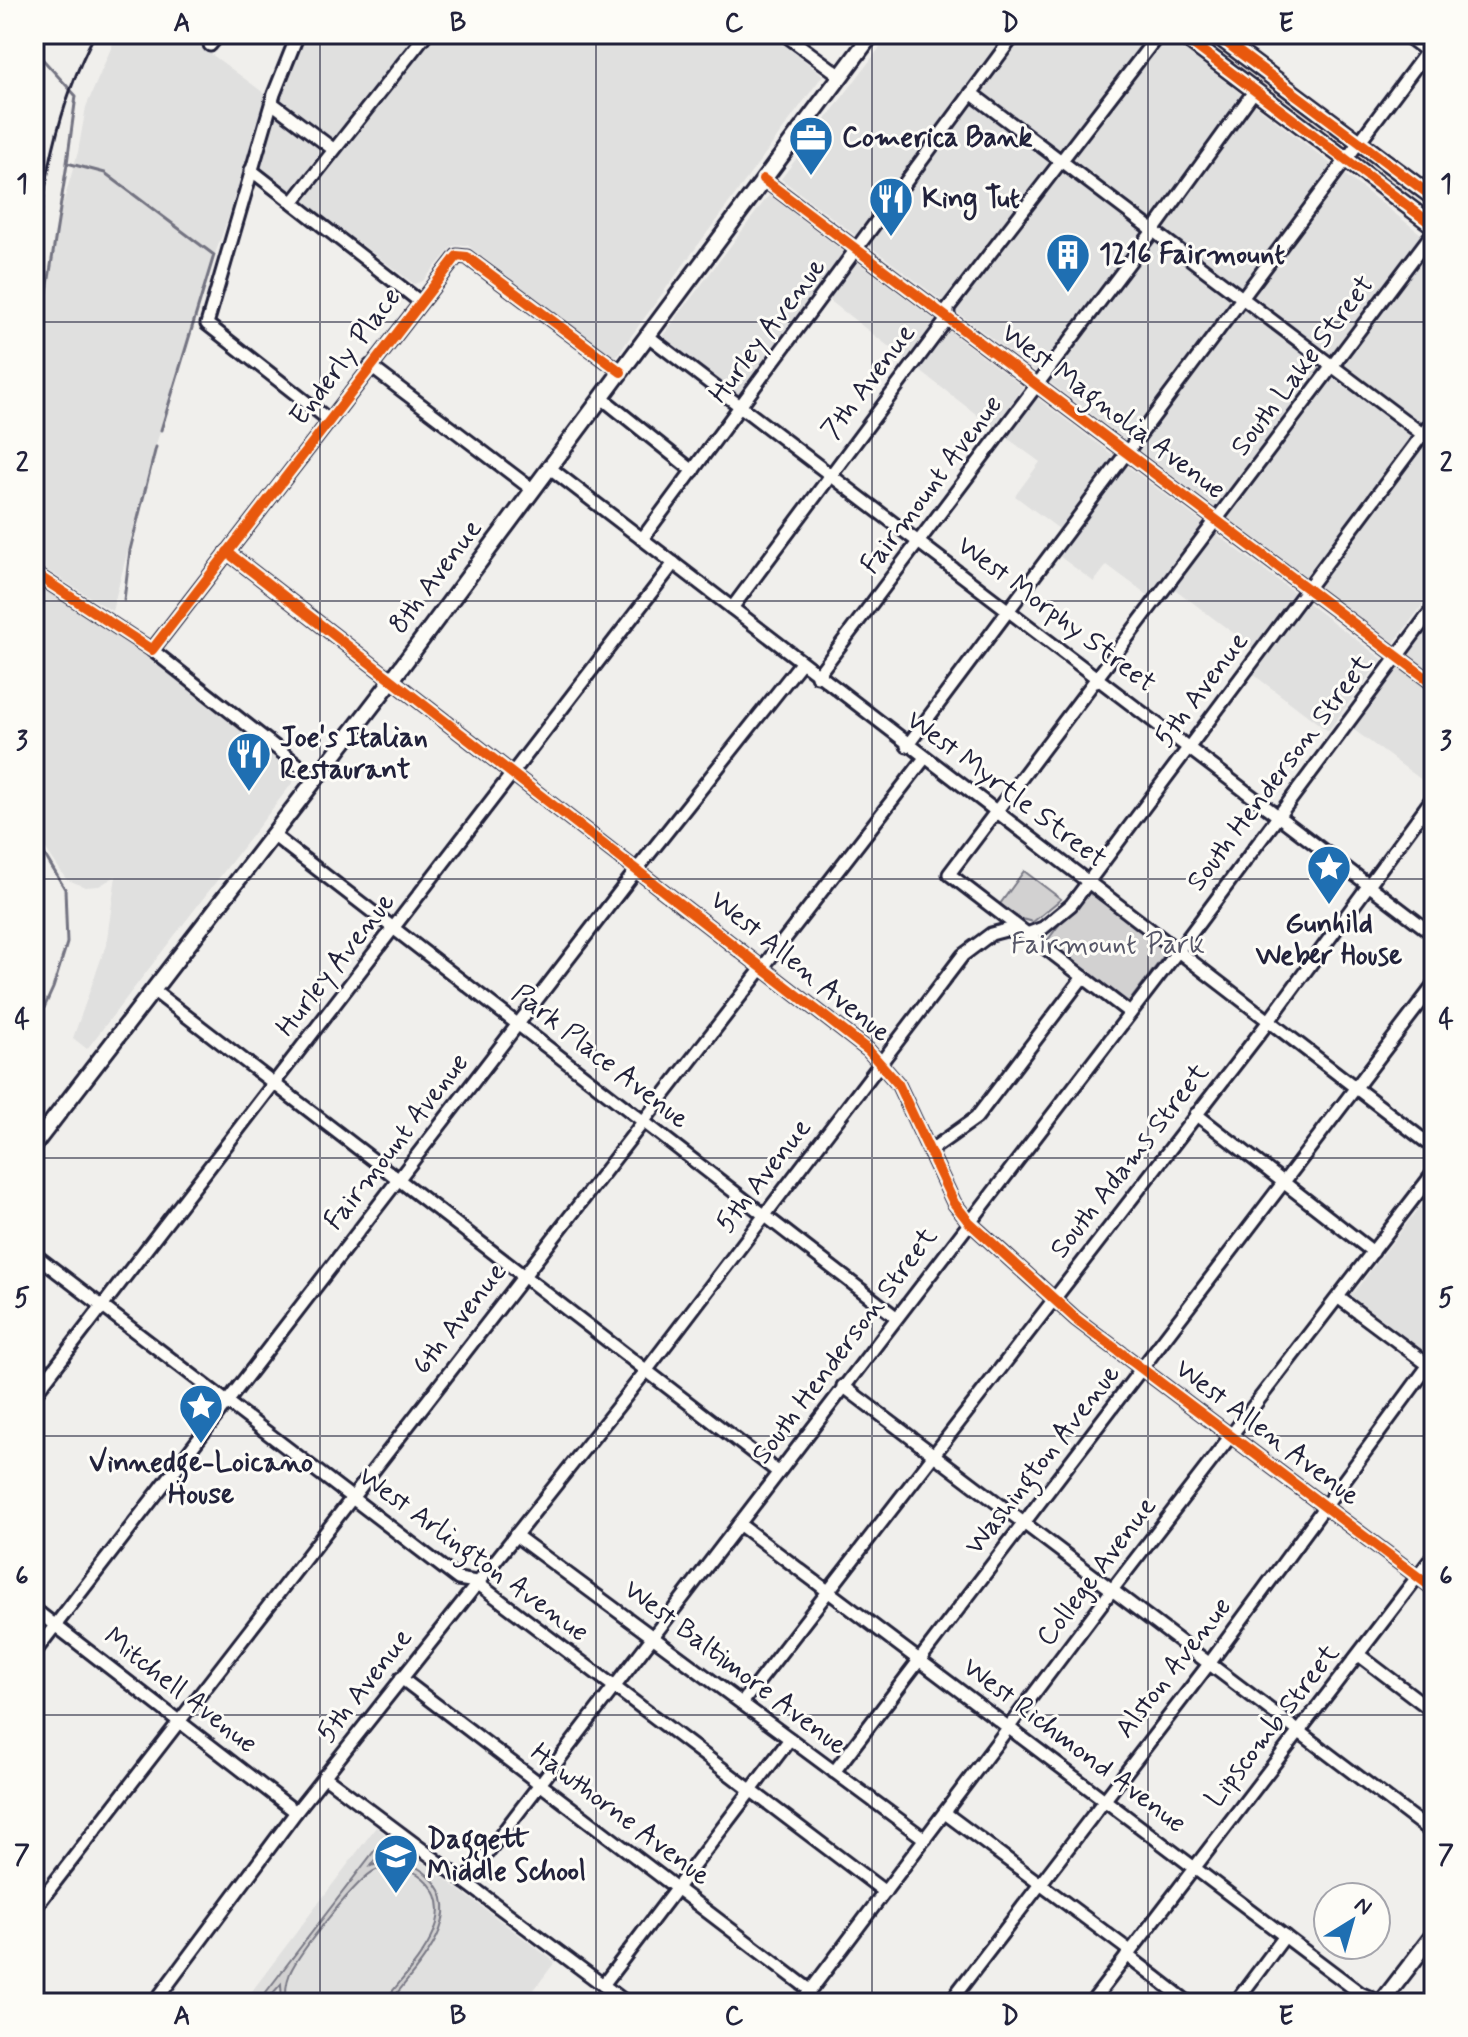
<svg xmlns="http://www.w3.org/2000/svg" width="1468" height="2037" font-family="Mynerve,sans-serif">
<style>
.built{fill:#e0e0df}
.green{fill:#d2d1d1;stroke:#7a7a86;stroke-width:2}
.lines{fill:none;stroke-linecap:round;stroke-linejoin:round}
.stream{stroke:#737381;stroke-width:3}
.minor-casing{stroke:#22223b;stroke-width:17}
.major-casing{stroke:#22223b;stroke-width:20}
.minor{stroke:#fdfcf7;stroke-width:11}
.major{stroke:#fdfcf7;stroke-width:14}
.rail{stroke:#22223b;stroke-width:3}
.cycleway-casing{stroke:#fdfcf7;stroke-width:15}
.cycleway{stroke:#e8590c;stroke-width:10}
.grid{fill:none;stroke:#22223b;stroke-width:2;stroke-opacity:0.55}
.labels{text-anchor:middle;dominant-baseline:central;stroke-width:6;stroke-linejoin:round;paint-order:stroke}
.poi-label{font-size:28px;font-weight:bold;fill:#22223b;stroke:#fdfcf7;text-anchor:start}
.street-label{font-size:28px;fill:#22223b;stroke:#fdfcf7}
.park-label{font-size:28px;fill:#575768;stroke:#fdfcf7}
.neatline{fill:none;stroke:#22223b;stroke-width:3}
.grid-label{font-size:26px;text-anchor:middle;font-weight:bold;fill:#22223b}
</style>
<rect width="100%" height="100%" fill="#f0efec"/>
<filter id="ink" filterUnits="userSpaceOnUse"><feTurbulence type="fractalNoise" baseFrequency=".0125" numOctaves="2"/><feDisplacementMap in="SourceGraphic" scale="16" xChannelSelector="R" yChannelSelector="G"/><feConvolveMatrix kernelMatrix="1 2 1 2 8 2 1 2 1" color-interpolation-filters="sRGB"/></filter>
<g filter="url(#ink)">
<g class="built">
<polygon points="117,34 184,34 276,102 303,34 770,34 823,75 615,358 467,245 453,246 423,281 414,284 258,167 247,167 216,251 154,451 112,611 34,562 34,408 54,234 78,152 86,107"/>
<polygon points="890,34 1164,34 1434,244 1434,590 1394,643 781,179"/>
<polygon points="769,195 936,321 906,360 824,296 741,406 658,342"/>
<polygon points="945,328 1023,387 994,428 915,367"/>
<polygon points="1033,395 1114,456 1059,529 1015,496 1040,462 1003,435"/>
<polygon points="1123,463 1203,523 1149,596 1107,565 1094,582 1055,553"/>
<polygon points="1214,532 1295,593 1253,648 1172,587"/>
<polygon points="34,583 156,660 293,770 293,782 87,1049 73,1038 106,945 116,876 99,886 85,887 66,879 34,831"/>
<polygon points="1305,601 1382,659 1328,731 1250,672"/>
<polygon points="1434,613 1434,789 1346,724"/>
<polygon points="1434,1188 1434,1351 1431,1356 1351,1296"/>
<polygon points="376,1827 555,1962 524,2003 243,2003"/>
</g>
<g class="green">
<polygon points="1024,871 1061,899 1033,922 1018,918 1000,904"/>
<polygon points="1087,887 1169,949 1128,1003 1047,941"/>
<path d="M 375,1850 L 380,1854 L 371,1866 C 389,1860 408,1860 424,1872 C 476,1911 415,1969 389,2003 L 383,2003 C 406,1972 468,1916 423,1878 C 410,1867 392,1864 376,1870 C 358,1877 299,1953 290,1973 C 286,1983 285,1993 287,2003 L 282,2003 L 281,1984 L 264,2003 L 260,2000 Z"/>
</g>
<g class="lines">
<g class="stream">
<polyline points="46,34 36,52 76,96 67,163 105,173 214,255 161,430"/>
<polyline points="34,374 67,164"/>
<polyline points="124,600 130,550 156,447"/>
<polyline points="34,837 65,889 67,943 53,988 34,1030"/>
</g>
<g class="minor-casing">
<g id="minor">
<polyline points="298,34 274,94 207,324 329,420"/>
<polyline points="784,34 841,76"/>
<polyline points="1404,34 1427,51"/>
<polyline points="210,45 219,34"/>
<polyline points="971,93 1434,443"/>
<polyline points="272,103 333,149"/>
<polyline points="251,170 419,301"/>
<polyline points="763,179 1434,684"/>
<polyline points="293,202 426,34"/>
<polyline points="648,336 1434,935"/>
<polyline points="370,366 533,490"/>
<polyline points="602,398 693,471"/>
<polyline points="550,468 1434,1148"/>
<polyline points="642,539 1015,34"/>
<polyline points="227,552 868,1050 898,1084 954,1203 969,1222 1076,1319 1434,1589"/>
<polyline points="34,573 152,650 316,779"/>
<polyline points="732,608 948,318 948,308 1159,34"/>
<polyline points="152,650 457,256 467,257 621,372"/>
<polyline points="817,676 1153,231 1255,90"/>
<polyline points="907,746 1434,42"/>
<polyline points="273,835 896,1317"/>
<polyline points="154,991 778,1472"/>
<polyline points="1130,1013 949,874 1434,231"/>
<polyline points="1196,1114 1373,1252"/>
<polyline points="931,1150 976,1118 1083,977"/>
<polyline points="34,1254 458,1579 476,1582 885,1892"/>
<polyline points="1339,1298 1434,1369"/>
<polyline points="843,1386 1434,1834"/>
<polyline points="34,1395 674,563"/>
<polyline points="739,1524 1360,1993 1382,2003"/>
<polyline points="515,1535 925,1839"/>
<polyline points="34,1609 296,1812"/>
<polyline points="34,1653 638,868 801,663"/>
<polyline points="1359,1655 1434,1712"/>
<polyline points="401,1678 810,1990"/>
<polyline points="742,1703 1269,1021 1434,796"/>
<polyline points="834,1772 1434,985"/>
<polyline points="324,1776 627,2003"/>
<polyline points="945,1813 1130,1951"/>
<polyline points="465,1882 1178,951 1434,607"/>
<polyline points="34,1909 924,759"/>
<polyline points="1127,1955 1189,2003"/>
<polyline points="603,1985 790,1739"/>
<polyline points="154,2003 296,1812 646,1371 963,955 991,934 1006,930 1027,934 1043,928 1071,905 1434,419"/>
<polyline points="801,2003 1112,1590 1434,1172"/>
<polyline points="949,2003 1209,1664 1434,1358"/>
<polyline points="1091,2003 1434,1555"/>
<polyline points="1235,2003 1285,1936"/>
</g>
</g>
<g class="major-casing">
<g id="major">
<polyline points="1180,34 1434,226"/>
<polyline points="1215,34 1434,198"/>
<polyline points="34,1145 385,689 872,34"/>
<polyline points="1381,2003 1434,1934"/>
</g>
</g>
<use href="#minor" class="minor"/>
<use href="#major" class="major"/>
<path class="rail" d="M 34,268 C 43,188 56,107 95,34"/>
<g class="cycleway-casing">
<g id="cycleway">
<polyline points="1180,34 1434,226"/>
<polyline points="1215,34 1434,198"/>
<polyline points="763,179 1434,684"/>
<polyline points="227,552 868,1050 898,1084 954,1203 969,1222 1076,1319 1434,1589"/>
<polyline points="34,573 152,650 457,256 467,257 621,372"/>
</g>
</g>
<use href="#cycleway" class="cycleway"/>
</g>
</g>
<path class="grid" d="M 320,34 L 320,2003M 596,34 L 596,2003M 872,34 L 872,2003M 1148,34 L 1148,2003M 34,322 L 1434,322M 34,601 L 1434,601M 34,879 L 1434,879M 34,1158 L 1434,1158M 34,1436 L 1434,1436M 34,1715 L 1434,1715"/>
<defs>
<g id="office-pin" transform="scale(2.3)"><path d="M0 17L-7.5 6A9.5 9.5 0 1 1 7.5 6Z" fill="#1f6fb2" stroke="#fdfcf7"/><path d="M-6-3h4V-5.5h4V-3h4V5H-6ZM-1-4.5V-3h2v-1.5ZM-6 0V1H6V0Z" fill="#fff"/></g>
<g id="restaurant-pin" transform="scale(2.3)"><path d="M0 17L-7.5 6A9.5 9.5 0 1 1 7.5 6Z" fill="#1f6fb2" stroke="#fdfcf7"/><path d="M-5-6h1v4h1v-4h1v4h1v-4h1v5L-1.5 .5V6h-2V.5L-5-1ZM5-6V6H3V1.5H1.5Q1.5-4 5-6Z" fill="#fff"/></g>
<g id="building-pin" transform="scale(2.3)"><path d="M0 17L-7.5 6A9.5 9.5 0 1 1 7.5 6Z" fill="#1f6fb2" stroke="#fdfcf7"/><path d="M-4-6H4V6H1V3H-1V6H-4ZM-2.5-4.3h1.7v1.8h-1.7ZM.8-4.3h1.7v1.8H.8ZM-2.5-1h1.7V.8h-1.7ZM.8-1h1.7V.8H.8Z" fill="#fff"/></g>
<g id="sight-pin" transform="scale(2.3)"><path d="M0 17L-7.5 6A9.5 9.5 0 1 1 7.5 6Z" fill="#1f6fb2" stroke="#fdfcf7"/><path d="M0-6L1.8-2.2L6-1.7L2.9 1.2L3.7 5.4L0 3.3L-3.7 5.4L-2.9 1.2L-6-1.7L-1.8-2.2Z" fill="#fff"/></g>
<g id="school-pin" transform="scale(2.3)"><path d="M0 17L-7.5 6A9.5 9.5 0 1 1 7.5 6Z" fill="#1f6fb2" stroke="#fdfcf7"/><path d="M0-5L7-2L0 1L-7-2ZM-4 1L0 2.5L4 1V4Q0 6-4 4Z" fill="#fff"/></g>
</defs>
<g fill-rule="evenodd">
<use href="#office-pin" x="811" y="138"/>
<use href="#restaurant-pin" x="891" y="199"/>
<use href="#building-pin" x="1068" y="255"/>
<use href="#restaurant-pin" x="249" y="754"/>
<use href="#sight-pin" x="1329" y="867"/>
<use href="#sight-pin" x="201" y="1406"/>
<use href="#school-pin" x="396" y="1856"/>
</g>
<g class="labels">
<g class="poi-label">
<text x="842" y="138">Comerica Bank</text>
<text x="922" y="199">King Tut</text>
<text x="1099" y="255">1216 Fairmount</text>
<text x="280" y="738">Joe's Italian<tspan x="280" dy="32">Restaurant</tspan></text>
<text x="1329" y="924" text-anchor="middle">Gunhild<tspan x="1329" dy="32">Weber House</tspan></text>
<text x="201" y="1463" text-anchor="middle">Vinnedge-Loicano<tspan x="201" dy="32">House</tspan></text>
<text x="427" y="1840">Daggett<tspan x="427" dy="32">Middle School</tspan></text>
</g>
<g class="street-label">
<text transform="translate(768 331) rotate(-53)">Hurley Avenue</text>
<text transform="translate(346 357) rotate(-53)">Enderly Place</text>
<text transform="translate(1303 366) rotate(-53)">South Lake Street</text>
<text transform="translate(869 382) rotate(-53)">7th Avenue</text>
<text transform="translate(1113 412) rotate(37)">West Magnolia Avenue</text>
<text transform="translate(932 485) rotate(-53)">Fairmount Avenue</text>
<text transform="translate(436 577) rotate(-53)">8th Avenue</text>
<text transform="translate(1056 615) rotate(37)">West Morphy Street</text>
<text transform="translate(1202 690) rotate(-53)">5th Avenue</text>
<text transform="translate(1280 773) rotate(-53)">South Henderson Street</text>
<text transform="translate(1006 790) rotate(37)">West Myrtle Street</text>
<text transform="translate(336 965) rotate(-52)">Hurley Avenue</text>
<text transform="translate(800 967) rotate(39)">West Allen Avenue</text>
<text transform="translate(600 1057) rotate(38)">Park Place Avenue</text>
<text transform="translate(397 1142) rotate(-52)">Fairmount Avenue</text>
<text transform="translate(1130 1161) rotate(-52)">South Adams Street</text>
<text transform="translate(764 1176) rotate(-52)">5th Avenue</text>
<text transform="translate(460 1319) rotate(-52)">6th Avenue</text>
<text transform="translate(845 1346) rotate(-53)">South Henderson Street</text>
<text transform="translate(1267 1433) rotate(37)">West Allen Avenue</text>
<text transform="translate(1043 1460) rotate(-52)">Washington Avenue</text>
<text transform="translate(473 1555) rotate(36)">West Arlington Avenue</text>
<text transform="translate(1097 1572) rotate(-53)">College Avenue</text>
<text transform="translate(735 1668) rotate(37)">West Baltimore Avenue</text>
<text transform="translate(1174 1668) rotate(-52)">Alston Avenue</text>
<text transform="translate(365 1686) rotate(-52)">5th Avenue</text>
<text transform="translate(180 1691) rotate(38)">Mitchell Avenue</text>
<text transform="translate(1273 1726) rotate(-52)">Lipscomb Street</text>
<text transform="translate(1074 1746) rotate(37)">West Richmond Avenue</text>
<text transform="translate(620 1815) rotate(37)">Hawthorne Avenue</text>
</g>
<g class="park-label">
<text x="1108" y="945">Fairmount Park</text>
</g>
</g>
<rect width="1468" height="2037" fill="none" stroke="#fdfcf7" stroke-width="88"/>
<g transform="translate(1352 1921) rotate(37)"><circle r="38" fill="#fdfcf7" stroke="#a5a5ac" stroke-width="2"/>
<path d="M0-6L14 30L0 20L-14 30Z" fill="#1f6fb2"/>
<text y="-12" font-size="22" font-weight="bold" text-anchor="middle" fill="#22223b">N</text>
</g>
<rect x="44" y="44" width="1380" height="1949" class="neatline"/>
<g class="grid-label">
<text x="182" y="31">A</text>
<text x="458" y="31">B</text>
<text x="734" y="31">C</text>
<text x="1010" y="31">D</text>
<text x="1286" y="31">E</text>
<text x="22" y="192">1</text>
<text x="1446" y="192">1</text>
<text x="22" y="471">2</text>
<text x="1446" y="471">2</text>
<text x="22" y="749">3</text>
<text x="1446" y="749">3</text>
<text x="22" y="1028">4</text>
<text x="1446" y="1028">4</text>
<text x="22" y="1306">5</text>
<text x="1446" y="1306">5</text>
<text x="22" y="1584">6</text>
<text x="1446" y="1584">6</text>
<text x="22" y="1863">7</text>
<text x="1446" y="1863">7</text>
<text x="182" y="2024">A</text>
<text x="458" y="2024">B</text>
<text x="734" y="2024">C</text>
<text x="1010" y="2024">D</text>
<text x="1286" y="2024">E</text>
</g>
</svg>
